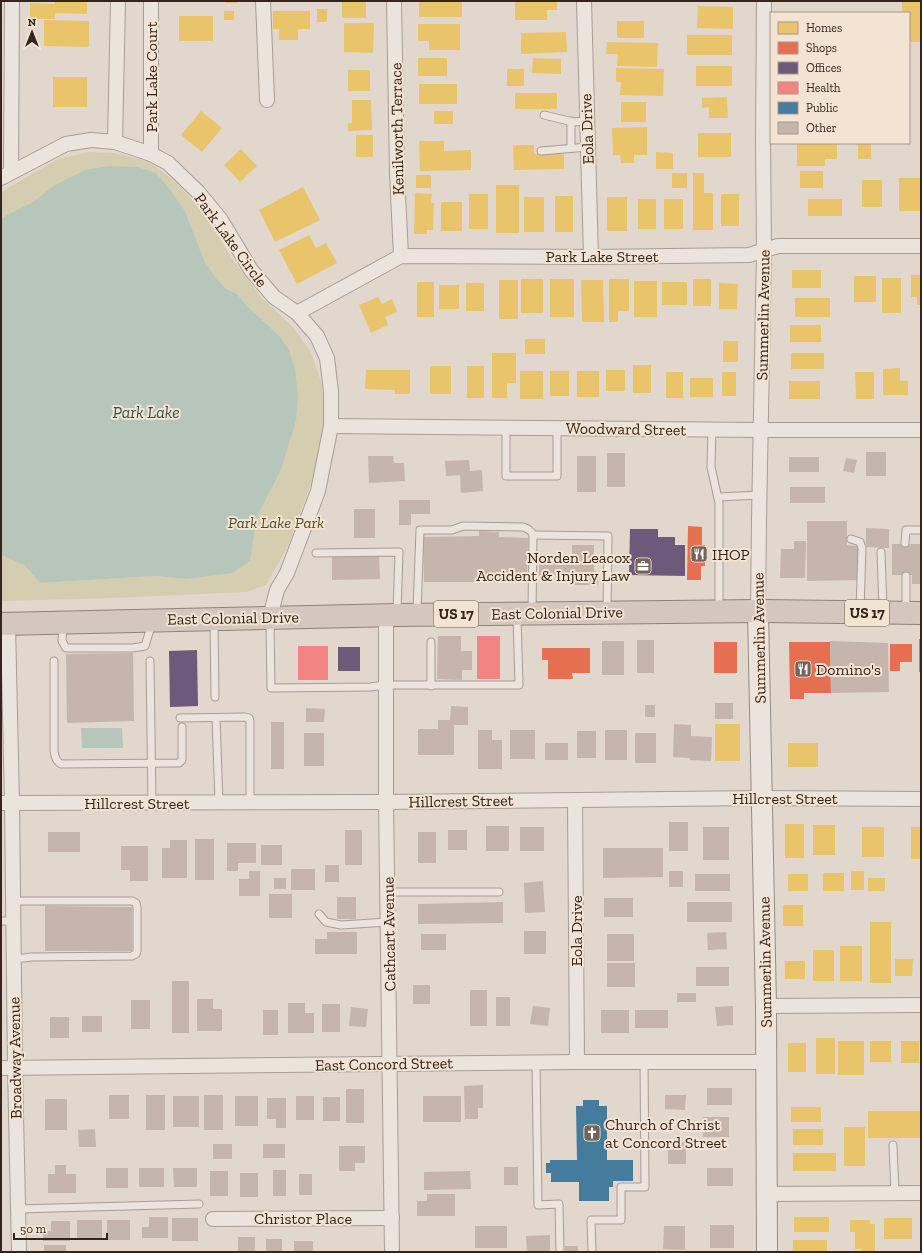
<svg xmlns="http://www.w3.org/2000/svg" width="922" height="1253" font-family="'Zilla Slab',serif">
<style>
.green{fill:#d4cdaf}
.water{fill:#b7c6ba}
.homes{fill:#e9c46a}
.shops{fill:#e76f51}
.offices{fill:#6d597a}
.health{fill:#f28482}
.public{fill:#457b9d}
.building{fill:#c5b5ad}
.lines{fill:none;stroke-linecap:round;stroke-linejoin:round}
.lane-casing{stroke:#a79d95;stroke-width:9}
.street-casing{stroke:#a79d95;stroke-width:16}
.secondary-casing{stroke:#978c85;stroke-width:22}
.highway-casing{stroke:#8d837c;stroke-width:24}
.lane{stroke:#eae4dd;stroke-width:7}
.street{stroke:#eae4dd;stroke-width:14}
.secondary{stroke:#eae4dd;stroke-width:20}
.highway{stroke:#d5c7bd;stroke-width:22}
.labels{text-anchor:middle;dominant-baseline:central;stroke-width:4;stroke-linejoin:round;paint-order:stroke}
.shield{fill:#f3e3d2;stroke:#6e5e54;stroke-width:1}
.shield-label{font-size:15px;font-weight:bold;fill:#35251e}
.street-label{font-size:16px;fill:#35251e;stroke:#f3e3d2}
.park-label{font-size:16px;font-style:italic;fill:#4e5026;stroke:#f3e3d2}
.poi-label{font-size:16px;fill:#35251e;stroke:#f3e3d2;text-anchor:start}
.water-label{font-size:17px;font-style:italic;fill:#2e544a;stroke:#f3e3d2}
</style>
<rect width="100%" height="100%" fill="#e2d7cc"/>
<polygon class="green" points="89,152 113,153 148,161 178,184 206,217 235,263 262,298 292,326 310,351 322,384 324,420 314,475 288,546 266,585 246,592 114,598 1,601 1,552 3,556 24,565 42,583 156,576 186,579 250,561 257,517 281,470 296,421 247,306 237,294 228,289 216,278 204,260 185,211 169,188 156,173 55,185 31,203 1,218 1,192 58,159"/>
<g class="water">
<polygon points="110,166 137,167 156,173 169,188 185,211 204,260 216,278 227,289 237,294 247,306 280,337 289,350 295,370 298,394 296,421 281,470 257,517 250,561 232,573 186,579 156,576 41,583 24,565 3,556 1,552 1,218 31,203 55,185 85,170"/>
<polygon points="81,728 122,728 123,748 82,748"/>
</g>
<g class="homes">
<polygon points="55,1 87,1 87,14 55,13 55,19 30,19 30,3 55,4"/>
<rect x="225" y="1" width="12" height="2"/>
<rect x="342" y="1" width="24" height="17"/>
<rect x="419" y="1" width="43" height="16"/>
<polygon points="515,1 557,1 557,10 547,10 547,20 515,20"/>
<polygon points="902,1 921,1 921,42 909,42 909,13 902,13"/>
<polygon points="698,6 733,7 733,29 697,28"/>
<rect x="317" y="9" width="10" height="13"/>
<rect x="224" y="11" width="10" height="9"/>
<polygon points="273,11 310,11 310,29 298,29 298,40 279,40 279,29 273,29"/>
<rect x="179" y="16" width="34" height="25"/>
<polygon points="44,20 89,21 89,47 44,46"/>
<rect x="617" y="21" width="27" height="17"/>
<polygon points="344,23 374,23 373,53 344,52"/>
<polygon points="418,24 460,24 460,50 429,50 429,41 418,41"/>
<polygon points="566,32 567,52 521,54 521,33"/>
<rect x="687" y="35" width="45" height="20"/>
<polygon points="607,42 658,43 657,67 617,66 618,54 606,54"/>
<rect x="418" y="58" width="29" height="18"/>
<polygon points="533,58 561,59 561,74 532,73"/>
<rect x="696" y="66" width="36" height="20"/>
<polygon points="616,68 664,69 663,96 620,95 621,82 616,82"/>
<rect x="507" y="69" width="17" height="17"/>
<rect x="348" y="70" width="22" height="21"/>
<rect x="53" y="77" width="34" height="30"/>
<rect x="419" y="84" width="38" height="20"/>
<rect x="515" y="93" width="42" height="16"/>
<polygon points="727,97 728,118 709,118 709,107 702,108 702,98"/>
<polygon points="352,100 371,100 372,130 348,131 348,123 352,123"/>
<rect x="621" y="102" width="25" height="20"/>
<polygon points="201,111 222,128 202,152 181,135"/>
<rect x="434" y="111" width="19" height="13"/>
<polygon points="647,127 647,155 634,155 634,163 621,163 620,155 613,155 612,128"/>
<rect x="698" y="133" width="33" height="24"/>
<rect x="356" y="135" width="17" height="22"/>
<polygon points="419,141 444,141 444,151 471,150 471,170 420,171"/>
<polygon points="797,143 837,143 837,159 825,159 825,166 797,166"/>
<rect x="858" y="143" width="13" height="16"/>
<polygon points="513,145 534,145 534,154 564,153 564,169 514,170"/>
<polygon points="241,149 257,166 240,182 224,165"/>
<polygon points="656,152 673,153 673,169 656,169"/>
<rect x="800" y="171" width="23" height="17"/>
<rect x="672" y="173" width="15" height="15"/>
<polygon points="693,173 704,173 704,193 713,193 713,230 693,230"/>
<rect x="416" y="175" width="15" height="13"/>
<rect x="899" y="178" width="21" height="33"/>
<rect x="862" y="180" width="20" height="27"/>
<rect x="496" y="185" width="23" height="48"/>
<polygon points="303,187 320,220 275,242 259,210"/>
<polygon points="415,193 432,194 431,203 434,203 433,230 427,230 427,234 414,234"/>
<rect x="469" y="194" width="19" height="35"/>
<rect x="721" y="194" width="18" height="32"/>
<rect x="555" y="196" width="18" height="36"/>
<rect x="524" y="197" width="20" height="35"/>
<rect x="607" y="197" width="20" height="34"/>
<rect x="638" y="199" width="18" height="30"/>
<rect x="664" y="199" width="19" height="30"/>
<rect x="808" y="199" width="34" height="17"/>
<rect x="441" y="202" width="21" height="29"/>
<polygon points="309,235 316,248 326,243 337,263 297,284 279,250"/>
<rect x="792" y="270" width="29" height="18"/>
<polygon points="911,275 921,275 921,305 917,305 917,297 911,297"/>
<rect x="854" y="276" width="22" height="26"/>
<rect x="882" y="278" width="19" height="35"/>
<rect x="521" y="279" width="22" height="34"/>
<rect x="550" y="279" width="24" height="38"/>
<polygon points="609,279 629,279 629,311 618,311 618,322 609,322"/>
<rect x="693" y="279" width="18" height="27"/>
<rect x="499" y="280" width="19" height="39"/>
<polygon points="581,280 603,280 604,322 582,322"/>
<rect x="634" y="281" width="23" height="36"/>
<rect x="417" y="282" width="17" height="35"/>
<rect x="662" y="282" width="25" height="23"/>
<rect x="466" y="283" width="18" height="28"/>
<polygon points="719,283 738,284 737,309 719,309"/>
<rect x="439" y="285" width="20" height="24"/>
<polygon points="378,297 382,304 392,299 397,312 385,317 388,325 371,333 359,305"/>
<rect x="795" y="298" width="35" height="19"/>
<rect x="790" y="325" width="31" height="17"/>
<rect x="525" y="339" width="20" height="15"/>
<rect x="723" y="341" width="15" height="21"/>
<polygon points="492,353 516,353 516,383 507,383 507,398 492,398"/>
<rect x="791" y="353" width="33" height="16"/>
<rect x="633" y="365" width="18" height="28"/>
<rect x="430" y="366" width="21" height="28"/>
<rect x="467" y="366" width="17" height="32"/>
<polygon points="900,368 900,381 908,381 908,395 883,395 883,369"/>
<polygon points="366,370 410,370 410,394 395,394 395,390 365,389"/>
<rect x="606" y="370" width="19" height="21"/>
<rect x="520" y="371" width="23" height="28"/>
<rect x="550" y="371" width="19" height="25"/>
<rect x="577" y="371" width="22" height="26"/>
<rect x="666" y="372" width="17" height="26"/>
<rect x="722" y="372" width="14" height="24"/>
<polygon points="855,372 874,372 874,399 856,399"/>
<rect x="690" y="378" width="23" height="19"/>
<rect x="789" y="381" width="31" height="18"/>
<rect x="715" y="724" width="25" height="37"/>
<rect x="788" y="743" width="30" height="24"/>
<rect x="785" y="824" width="19" height="34"/>
<rect x="813" y="825" width="22" height="30"/>
<rect x="862" y="827" width="22" height="30"/>
<rect x="911" y="827" width="10" height="32"/>
<rect x="851" y="871" width="13" height="19"/>
<rect x="823" y="873" width="21" height="18"/>
<rect x="788" y="874" width="20" height="17"/>
<rect x="868" y="878" width="17" height="13"/>
<rect x="783" y="905" width="20" height="21"/>
<rect x="870" y="922" width="21" height="61"/>
<rect x="840" y="946" width="22" height="35"/>
<rect x="813" y="950" width="21" height="31"/>
<polygon points="895,959 913,959 912,976 895,976"/>
<rect x="785" y="961" width="20" height="18"/>
<rect x="816" y="1038" width="19" height="36"/>
<rect x="838" y="1041" width="26" height="34"/>
<rect x="870" y="1041" width="21" height="21"/>
<rect x="901" y="1041" width="18" height="22"/>
<rect x="788" y="1043" width="18" height="29"/>
<rect x="791" y="1107" width="30" height="15"/>
<rect x="868" y="1111" width="53" height="27"/>
<rect x="844" y="1127" width="21" height="39"/>
<rect x="793" y="1129" width="30" height="16"/>
<rect x="793" y="1153" width="43" height="18"/>
<rect x="794" y="1217" width="35" height="15"/>
<rect x="884" y="1218" width="28" height="21"/>
<polygon points="850,1220 870,1220 870,1224 875,1224 875,1252 861,1252 862,1249 855,1249 855,1232 850,1232"/>
<rect x="793" y="1240" width="34" height="12"/>
</g>
<g class="shops">
<polygon points="688,526 702,527 702,545 705,545 705,566 701,566 701,580 687,580"/>
<rect x="919" y="639" width="2" height="33"/>
<rect x="714" y="642" width="23" height="31"/>
<polygon points="789,642 830,642 831,693 804,693 804,699 790,699"/>
<polygon points="890,644 912,644 912,662 900,662 900,671 890,671"/>
<polygon points="542,648 590,648 590,673 572,673 573,679 548,679 548,660 542,660"/>
</g>
<g class="offices">
<polygon points="630,529 658,529 658,537 675,537 675,545 685,545 685,576 629,575"/>
<rect x="338" y="647" width="22" height="24"/>
<polygon points="197,650 198,706 170,707 169,651"/>
</g>
<g class="health">
<rect x="477" y="636" width="23" height="43"/>
<rect x="298" y="646" width="30" height="34"/>
</g>
<polygon class="public" points="583,1100 599,1100 599,1106 607,1106 607,1160 633,1160 633,1181 613,1181 613,1187 609,1187 609,1201 579,1201 579,1182 551,1182 551,1173 546,1173 546,1163 550,1163 550,1160 577,1160 576,1106 583,1106"/>
<g class="building">
<rect x="866" y="452" width="20" height="24"/>
<rect x="607" y="453" width="18" height="34"/>
<polygon points="368,456 393,456 394,463 404,463 405,481 369,483"/>
<rect x="577" y="456" width="19" height="36"/>
<rect x="789" y="457" width="30" height="15"/>
<polygon points="846,458 857,460 854,473 843,471"/>
<polygon points="469,460 470,471 482,470 483,491 461,493 460,475 446,476 445,461"/>
<rect x="790" y="487" width="35" height="16"/>
<polygon points="399,500 430,500 430,514 411,514 411,525 399,525"/>
<rect x="354" y="509" width="21" height="29"/>
<polygon points="807,521 847,521 847,545 858,546 858,580 807,581"/>
<polygon points="866,528 889,529 889,548 866,547"/>
<polygon points="479,531 499,532 499,537 528,538 527,582 424,582 423,537 479,536"/>
<polygon points="794,541 806,541 805,578 780,578 781,549 794,549"/>
<polygon points="892,544 921,544 921,584 912,584 912,575 892,575"/>
<polygon points="572,545 594,545 594,571 598,572 598,585 572,585 572,575 539,575 539,554 550,554 550,557 572,557"/>
<polygon points="332,556 379,556 380,579 332,580"/>
<polygon points="438,636 461,636 461,651 472,651 472,670 462,670 462,680 437,679"/>
<rect x="637" y="640" width="17" height="33"/>
<rect x="602" y="641" width="22" height="34"/>
<polygon points="830,641 888,643 889,692 831,693"/>
<polygon points="133,653 134,721 67,723 66,654"/>
<rect x="715" y="703" width="18" height="16"/>
<rect x="645" y="705" width="10" height="12"/>
<polygon points="451,706 468,707 468,725 454,725 454,755 418,755 418,729 438,729 438,720 450,720"/>
<polygon points="306,708 325,709 324,722 306,722"/>
<rect x="271" y="722" width="13" height="47"/>
<polygon points="674,724 691,725 691,736 712,737 711,761 690,760 690,758 673,757"/>
<polygon points="478,730 492,730 492,740 502,740 502,769 478,769"/>
<rect x="510" y="730" width="25" height="29"/>
<rect x="605" y="730" width="22" height="30"/>
<rect x="577" y="731" width="19" height="27"/>
<rect x="304" y="733" width="20" height="33"/>
<rect x="635" y="733" width="21" height="30"/>
<rect x="545" y="743" width="23" height="17"/>
<rect x="669" y="822" width="19" height="29"/>
<rect x="486" y="826" width="23" height="25"/>
<rect x="520" y="827" width="24" height="24"/>
<rect x="703" y="827" width="26" height="33"/>
<rect x="345" y="830" width="17" height="35"/>
<rect x="448" y="830" width="19" height="20"/>
<rect x="48" y="832" width="32" height="20"/>
<rect x="418" y="832" width="18" height="31"/>
<rect x="195" y="839" width="19" height="41"/>
<polygon points="170,840 187,840 187,878 162,878 162,848 170,848"/>
<polygon points="227,843 256,843 256,863 238,863 238,871 227,871"/>
<rect x="261" y="845" width="21" height="20"/>
<polygon points="121,846 148,846 148,881 130,881 130,870 121,870"/>
<polygon points="603,848 663,848 663,877 603,878"/>
<rect x="325" y="865" width="14" height="17"/>
<rect x="291" y="869" width="24" height="21"/>
<polygon points="249,871 260,871 260,896 239,896 239,879 249,879"/>
<rect x="669" y="871" width="14" height="16"/>
<rect x="695" y="874" width="35" height="17"/>
<rect x="274" y="878" width="12" height="11"/>
<polygon points="543,881 545,912 525,913 524,883"/>
<rect x="269" y="894" width="23" height="24"/>
<rect x="337" y="897" width="19" height="22"/>
<rect x="604" y="898" width="29" height="19"/>
<polygon points="503,902 503,923 418,924 418,904"/>
<rect x="687" y="902" width="45" height="20"/>
<polygon points="45,906 132,907 132,951 45,951"/>
<rect x="524" y="931" width="22" height="23"/>
<polygon points="327,932 357,932 357,954 315,954 315,939 327,939"/>
<polygon points="726,932 727,949 708,950 707,933"/>
<rect x="421" y="934" width="25" height="16"/>
<rect x="607" y="934" width="27" height="27"/>
<rect x="607" y="963" width="28" height="24"/>
<rect x="696" y="967" width="33" height="19"/>
<rect x="172" y="981" width="17" height="52"/>
<rect x="413" y="985" width="17" height="19"/>
<rect x="470" y="990" width="17" height="36"/>
<rect x="677" y="993" width="19" height="9"/>
<rect x="496" y="997" width="14" height="29"/>
<polygon points="197,999 213,999 213,1009 222,1009 222,1031 197,1031"/>
<rect x="131" y="1000" width="19" height="29"/>
<polygon points="288,1003 305,1003 305,1013 314,1013 314,1033 288,1033"/>
<rect x="322" y="1004" width="18" height="28"/>
<polygon points="533,1006 550,1008 548,1026 530,1024"/>
<polygon points="733,1006 733,1025 717,1026 715,1007"/>
<polygon points="351,1007 368,1009 366,1027 349,1026"/>
<rect x="263" y="1010" width="15" height="25"/>
<rect x="601" y="1010" width="28" height="23"/>
<rect x="635" y="1010" width="33" height="18"/>
<rect x="82" y="1016" width="20" height="16"/>
<rect x="50" y="1017" width="19" height="21"/>
<polygon points="483,1085 483,1108 478,1108 478,1119 465,1119 464,1086"/>
<rect x="707" y="1088" width="25" height="17"/>
<rect x="346" y="1089" width="18" height="34"/>
<rect x="109" y="1095" width="20" height="24"/>
<rect x="146" y="1095" width="19" height="35"/>
<rect x="204" y="1095" width="19" height="35"/>
<polygon points="665,1095 686,1095 685,1110 665,1109"/>
<rect x="173" y="1096" width="26" height="31"/>
<rect x="235" y="1096" width="23" height="30"/>
<rect x="296" y="1096" width="18" height="24"/>
<rect x="423" y="1096" width="38" height="26"/>
<rect x="323" y="1097" width="17" height="24"/>
<polygon points="267,1098 286,1098 286,1128 276,1128 276,1119 267,1119"/>
<rect x="45" y="1099" width="22" height="31"/>
<rect x="703" y="1117" width="26" height="20"/>
<polygon points="95,1129 96,1147 79,1147 78,1130"/>
<rect x="668" y="1142" width="18" height="22"/>
<rect x="213" y="1144" width="19" height="15"/>
<rect x="263" y="1144" width="22" height="14"/>
<polygon points="339,1146 365,1146 365,1163 355,1163 355,1171 339,1171"/>
<polygon points="55,1165 66,1165 66,1174 76,1174 76,1193 48,1193 48,1174 55,1174"/>
<rect x="504" y="1167" width="14" height="18"/>
<rect x="106" y="1168" width="22" height="20"/>
<rect x="139" y="1168" width="25" height="19"/>
<polygon points="173,1168 197,1168 197,1187 174,1187"/>
<rect x="707" y="1168" width="26" height="18"/>
<rect x="273" y="1170" width="13" height="26"/>
<rect x="210" y="1171" width="18" height="25"/>
<polygon points="470,1171 471,1189 424,1190 424,1172"/>
<rect x="240" y="1173" width="18" height="24"/>
<rect x="299" y="1174" width="13" height="21"/>
<polygon points="427,1194 455,1194 455,1216 417,1216 417,1201 427,1201"/>
<polygon points="149,1217 168,1217 168,1238 142,1238 142,1227 149,1227"/>
<rect x="172" y="1218" width="26" height="23"/>
<rect x="77" y="1220" width="25" height="19"/>
<rect x="107" y="1220" width="23" height="20"/>
<polygon points="51,1221 70,1221 70,1241 43,1241 43,1231 51,1231"/>
<rect x="710" y="1225" width="24" height="23"/>
<rect x="475" y="1226" width="32" height="22"/>
<polygon points="664,1226 685,1226 685,1250 663,1249"/>
<polygon points="550,1235 550,1252 527,1252 526,1236"/>
<rect x="238" y="1237" width="17" height="15"/>
<rect x="266" y="1239" width="16" height="13"/>
<rect x="294" y="1241" width="19" height="11"/>
<rect x="44" y="1245" width="22" height="7"/>
<rect x="565" y="1246" width="13" height="6"/>
</g>
<g class="lines">
<g class="lane-casing">
<g id="lane">
<polyline points="544,115 573,122 587,121"/>
<polyline points="571,148 571,121"/>
<polyline points="541,151 588,147"/>
<polyline points="506,428 506,476 557,476 557,428"/>
<polyline points="712,430 711,467 719,503 719,609"/>
<polyline points="718,497 760,495"/>
<polyline points="533,535 608,536 607,611"/>
<polyline points="851,539 860,542 862,548 860,609"/>
<polyline points="905,543 906,530 921,530"/>
<polyline points="881,552 883,609"/>
<polyline points="316,553 399,552 397,612"/>
<polyline points="906,576 906,611"/>
<path d="M 417,612 L 420,530 L 452,530 L 463,526 L 523,527 C 528,529 531,530 533,535 L 532,611"/>
<polyline points="214,620 215,697"/>
<polyline points="270,621 271,688 370,687 386,685 519,685 517,616"/>
<polyline points="63,624 62,641 66,648 133,648 145,646 152,623"/>
<polyline points="431,642 431,686"/>
<path d="M 54,661 L 54,751 C 55,757 56,761 61,764 L 179,763 L 182,760 L 182,727"/>
<polyline points="150,661 152,803"/>
<polyline points="180,718 245,717 249,718 250,721 250,802"/>
<polyline points="216,718 219,802"/>
<polyline points="388,892 499,892"/>
<polyline points="13,901 132,901 136,903 137,907 137,951 136,954 132,956 32,957 14,959"/>
<polyline points="319,914 326,922 341,925 388,922"/>
<polyline points="1,921 13,921"/>
<polyline points="536,1063 538,1205 559,1204 560,1252"/>
<polyline points="893,1145 895,1193"/>
<polyline points="18,1209 199,1204"/>
<polyline points="592,1252 591,1220 621,1220 621,1187 645,1187 644,1062"/>
</g>
</g>
<g class="street-casing">
<g id="street">
<polyline points="151,1 151,154"/>
<polyline points="263,1 267,100"/>
<polyline points="394,1 397,173 401,256"/>
<polyline points="584,1 591,257"/>
<polyline points="115,142 118,1"/>
<polyline points="11,172 12,1"/>
<polyline points="1,178 66,144 91,140 115,142 151,154 168,163 198,192 221,220 251,270 274,297 297,313 317,336 327,358 331,391 331,426 318,491 287,573 277,590 270,617"/>
<polyline points="297,313 401,256 591,257 749,255 778,246 921,246"/>
<polyline points="331,426 761,430 921,430"/>
<polyline points="758,611 759,521 764,250 763,141 764,1"/>
<polyline points="386,615 386,802 392,1252"/>
<polyline points="8,624 12,803 15,1068 19,1252"/>
<polyline points="575,800 577,1062"/>
<polyline points="1,803 386,802 762,798 921,799"/>
<polyline points="766,1006 921,1005"/>
<polyline points="1,1068 577,1062 766,1062"/>
<polyline points="767,1194 921,1193"/>
<polyline points="213,1219 392,1218"/>
</g>
</g>
<g class="secondary-casing">
<polyline id="secondary" points="758,611 766,1006 767,1252"/>
</g>
<g class="highway-casing">
<polyline id="highway" points="1,624 397,615 758,611 921,613"/>
</g>
<use href="#lane" class="lane"/>
<use href="#street" class="street"/>
<use href="#secondary" class="secondary"/>
<use href="#highway" class="highway"/>
</g>
<defs>
<g id="restaurant-square" transform="scale(0.9)"><rect x="-9" y="-9" width="18" height="18" rx="4" fill="#72635b" stroke="#f3e3d2"/><path d="M-5-6h1v4h1v-4h1v4h1v-4h1v5L-1.5 .5V6h-2V.5L-5-1ZM5-6V6H3V1.5H1.5Q1.5-4 5-6Z" fill="#fff"/></g>
<g id="office-square" transform="scale(0.9)"><rect x="-9" y="-9" width="18" height="18" rx="4" fill="#72635b" stroke="#f3e3d2"/><path d="M-6-3h4V-5.5h4V-3h4V5H-6ZM-1-4.5V-3h2v-1.5ZM-6 0V1H6V0Z" fill="#fff"/></g>
<g id="church-square" transform="scale(0.9)"><rect x="-9" y="-9" width="18" height="18" rx="4" fill="#72635b" stroke="#f3e3d2"/><path d="M-1.2-6h2.4v3.5h3.3v2.4h-3.3V6h-2.4V-.1h-3.3v-2.4h3.3Z" fill="#fff"/></g>
</defs>
<g fill-rule="evenodd">
<use href="#restaurant-square" x="699" y="554"/>
<use href="#office-square" x="643" y="566"/>
<use href="#restaurant-square" x="803" y="669"/>
<use href="#church-square" x="592" y="1133"/>
</g>
<g class="labels">
<g class="shield">
<rect x="845" y="600" width="44" height="26" rx="3"/>
<rect x="434" y="601" width="44" height="26" rx="3"/>
</g>
<g class="shield-label">
<text x="867" y="613">US 17</text>
<text x="456" y="614">US 17</text>
</g>
<g class="street-label">
<text transform="translate(151 77) rotate(-90)">Park Lake Court</text>
<text transform="translate(397 129) rotate(-91)">Kenilworth Terrace</text>
<text transform="translate(587 129) rotate(-92)">Eola Drive</text>
<text transform="translate(231 240) rotate(54)">Park Lake Circle</text>
<text x="602" y="256">Park Lake Street</text>
<text transform="translate(763 315) rotate(-89)">Summerlin Avenue</text>
<text transform="translate(626 429) rotate(1)">Woodward Street</text>
<text transform="translate(557 613) rotate(-1)">East Colonial Drive</text>
<text transform="translate(233 618) rotate(-1)">East Colonial Drive</text>
<text transform="translate(759 638) rotate(-91)">Summerlin Avenue</text>
<text x="785" y="798">Hillcrest Street</text>
<text transform="translate(461 801) rotate(-1)">Hillcrest Street</text>
<text x="137" y="803">Hillcrest Street</text>
<text transform="translate(576 931) rotate(-90)">Eola Drive</text>
<text transform="translate(389 934) rotate(-91)">Cathcart Avenue</text>
<text transform="translate(765 962) rotate(-91)">Summerlin Avenue</text>
<text transform="translate(15 1058) rotate(-91)">Broadway Avenue</text>
<text transform="translate(384 1064) rotate(-1)">East Concord Street</text>
<text x="303" y="1218">Christor Place</text>
</g>
<g class="park-label">
<text x="276" y="522">Park Lake Park</text>
</g>
<g class="poi-label">
<text x="712" y="554">IHOP</text>
<text x="630" y="557" text-anchor="end">Norden Leacox<tspan x="630" dy="18">Accident &amp; Injury Law</tspan></text>
<text x="816" y="669">Domino's</text>
<text x="605" y="1124">Church of Christ<tspan x="605" dy="18">at Concord Street</tspan></text>
</g>
<g class="water-label">
<text x="146" y="412">Park Lake</text>
</g>
</g>
<rect width="922" height="1253" fill="none" stroke="#35251e" stroke-width="4"/>
<rect x="770" y="12" width="140" height="132" fill="#f3e3d2" stroke="#a7978a"/>
<rect x="778" y="22" width="20" height="12" fill="#e9c46a" stroke="#a7978a"/>
<text x="806" y="32" font-size="12" fill="#35251e">Homes</text>
<rect x="778" y="42" width="20" height="12" fill="#e76f51" stroke="#a7978a"/>
<text x="806" y="52" font-size="12" fill="#35251e">Shops</text>
<rect x="778" y="62" width="20" height="12" fill="#6d597a" stroke="#a7978a"/>
<text x="806" y="72" font-size="12" fill="#35251e">Offices</text>
<rect x="778" y="82" width="20" height="12" fill="#f28482" stroke="#a7978a"/>
<text x="806" y="92" font-size="12" fill="#35251e">Health</text>
<rect x="778" y="102" width="20" height="12" fill="#457b9d" stroke="#a7978a"/>
<text x="806" y="112" font-size="12" fill="#35251e">Public</text>
<rect x="778" y="122" width="20" height="12" fill="#c5b5ad" stroke="#a7978a"/>
<text x="806" y="132" font-size="12" fill="#35251e">Other</text>
<g transform="translate(32 32)" stroke="#f3e3d2" stroke-width="3" paint-order="stroke">
<path d="M0-3L7 15L0 10L-7 15Z" fill="#35251e"/>
<text y="-6" font-size="11" font-weight="bold" text-anchor="middle" fill="#35251e">N</text>
</g>
<path d="M14 1233v6h93v-6" fill="none" stroke="#35251e" stroke-width="2"/>
<text x="20" y="1233" font-size="12" fill="#35251e" stroke="#f3e3d2" stroke-width="3" paint-order="stroke">50 m</text>
</svg>
